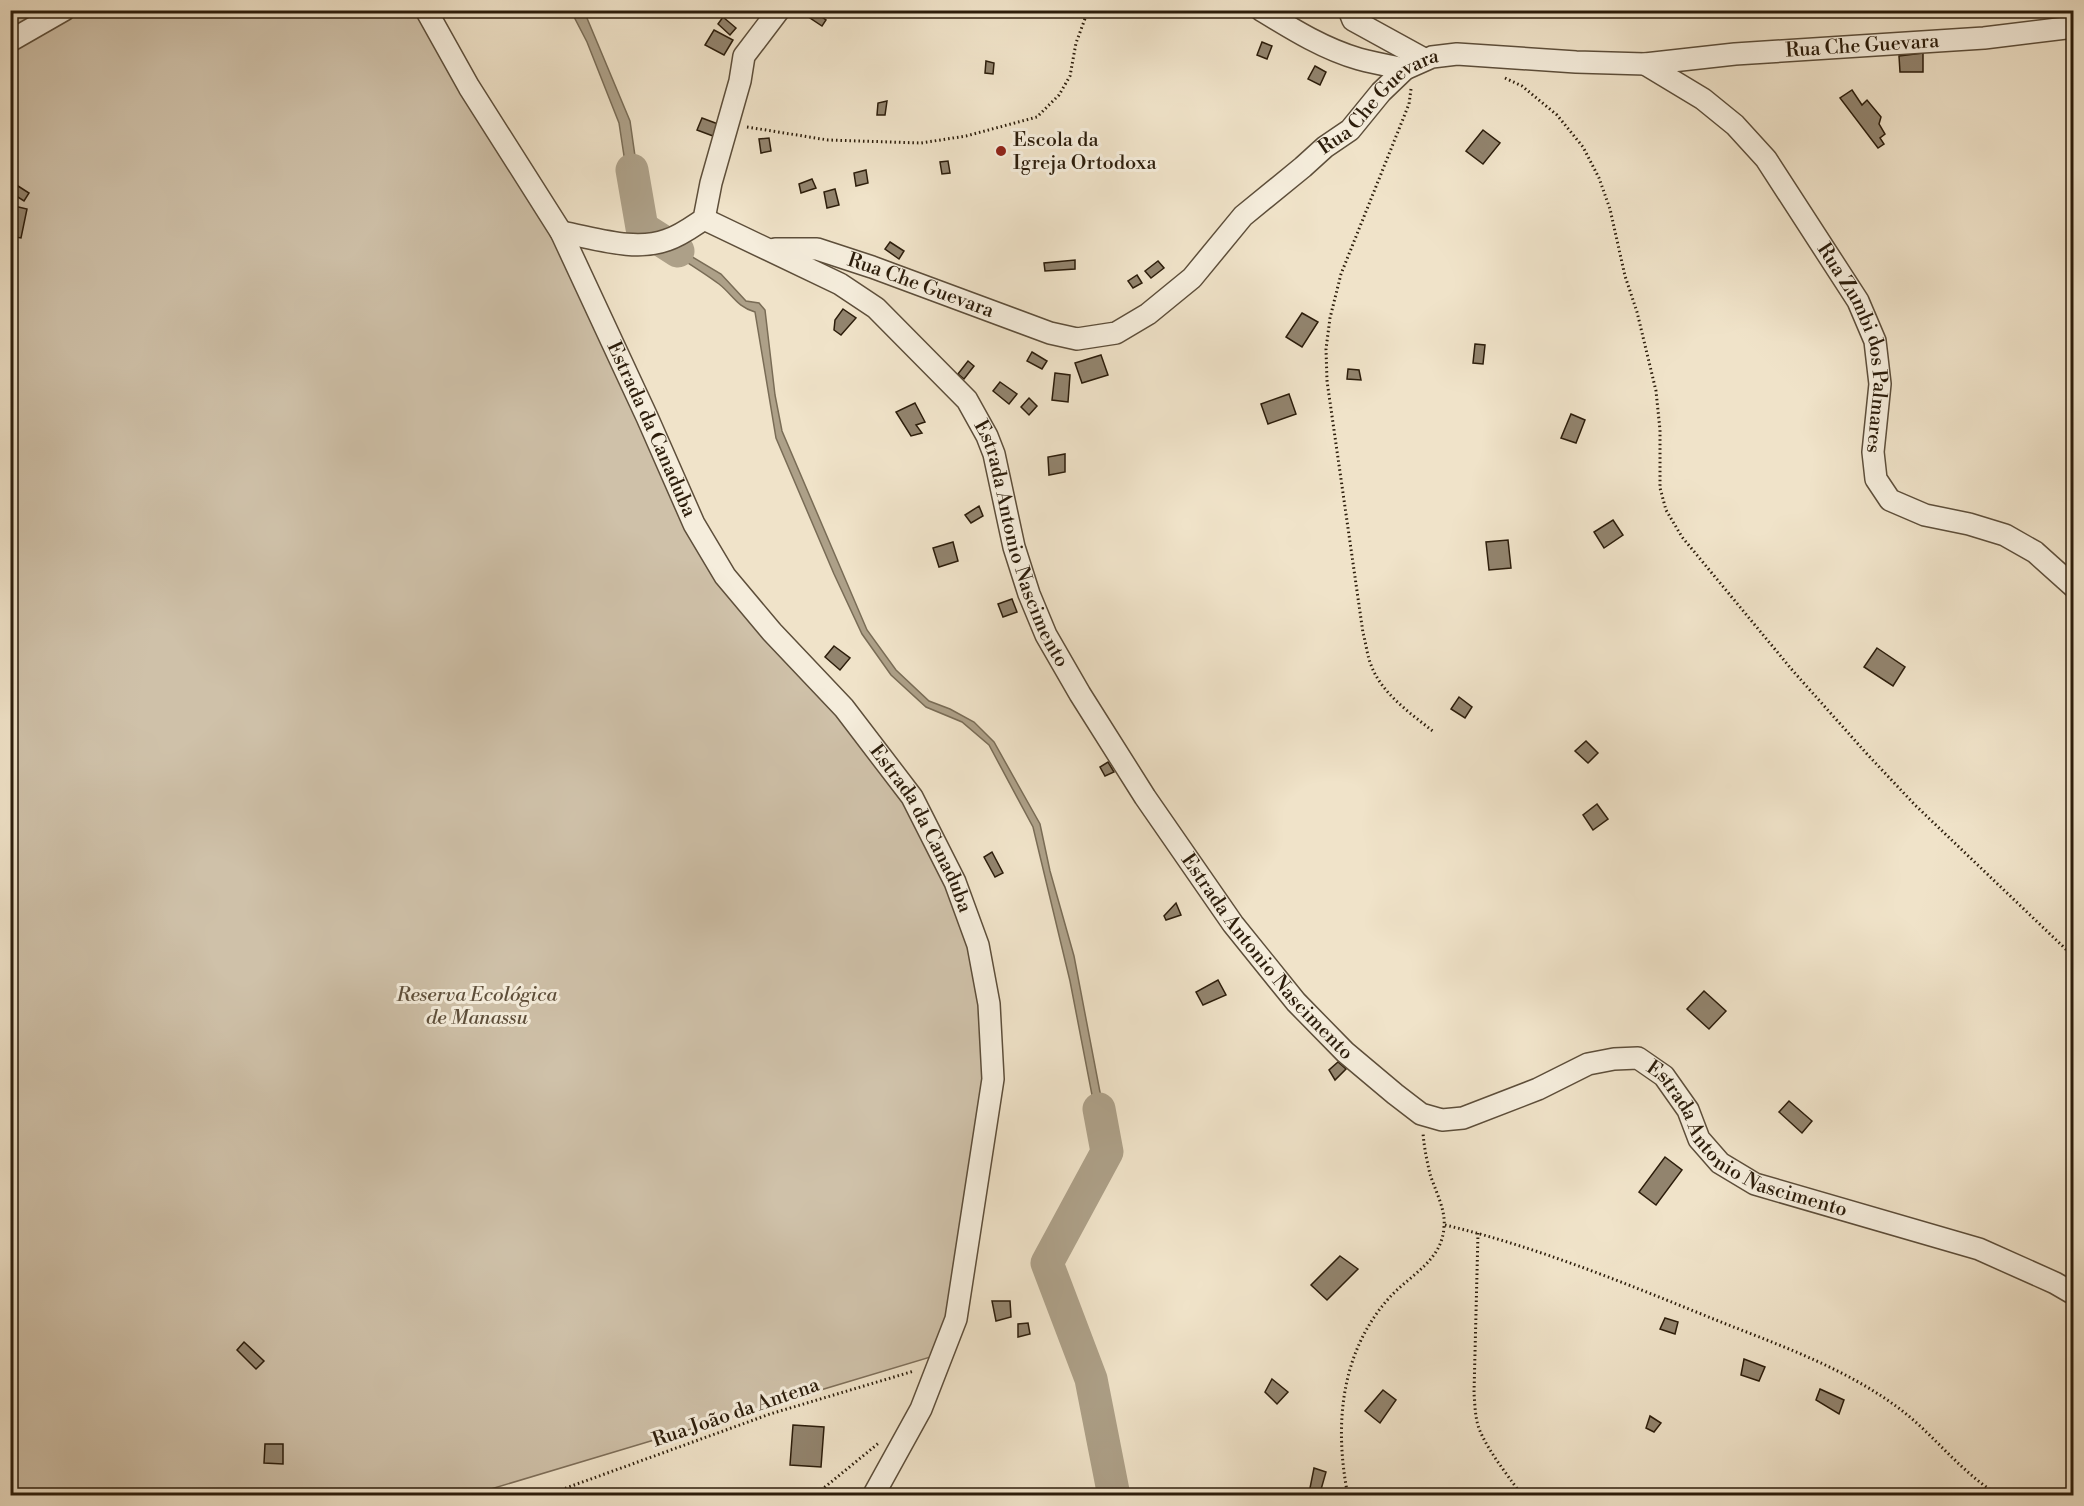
<svg xmlns="http://www.w3.org/2000/svg" width="2084" height="1506" font-family="'Libre Bodoni',serif">
<style>
.green{fill:#cfc1a9;stroke:#7e6f5a;stroke-width:1.5}
.water{fill:#ada088;stroke:#796c56;stroke-width:1.5}
.lines{fill:none;stroke-linecap:round;stroke-linejoin:round}
.river{stroke:#ada088;stroke-width:33}
.building{fill:#92846e;stroke:#2c1d0b;stroke-width:1.5}
.street-casing{stroke:#5d4e3a;stroke-width:24}
.path{stroke:#2c1d0b;stroke-width:3;stroke-dasharray:1.5 3;stroke-linecap:butt}
.street{stroke:#f5eddc;stroke-width:21}
.poi-dot{fill:#8f2418;stroke:#f5eddc;stroke-width:2}
.labels{text-anchor:middle;dominant-baseline:central;stroke-width:6;stroke-linejoin:round;paint-order:stroke}
.street-label{font-size:20px;fill:#2c1d0b;stroke:#f5eddc}
.poi-label{font-size:20px;fill:#2c1d0b;stroke:#f5eddc;text-anchor:start}
.park-label{font-size:20px;font-style:italic;fill:#5d4e3a;stroke:#f5eddc}
</style>
<rect width="100%" height="100%" fill="#f0e3c9"/>
<filter id="stains"><feTurbulence type="fractalNoise" baseFrequency=".00333" numOctaves="4"/><feColorMatrix values="0 0 0 0 .2 0 0 0 0 .09 0 0 0 0 .02 0 0 0 .5 -.17"/></filter>
<radialGradient id="worn" r=".72"><stop offset=".6" stop-color="#630" stop-opacity="0"/><stop offset="1" stop-color="#630" stop-opacity=".3"/></radialGradient>
<polygon class="green" points="10,11 423,11 560,236 686,520 911,803 973,948 988,1077 947,1316 934,1356 471,1495 11,1495"/>
<g class="water">
<polygon points="571,11 584,11 630,121 636,163 647,214 633,215 619,123 587,42"/>
<path d="M 633,225 L 649,228 L 674,246 L 721,274 L 746,301 L 759,303 L 765,310 L 775,395 L 782,431 L 867,630 L 896,670 L 929,701 L 950,709 L 974,722 L 994,742 L 1040,824 L 1050,871 L 1074,956 L 1112,1155 L 1103,1152 L 1070,981 L 1033,827 L 989,745 L 962,722 L 926,707 L 891,675 L 862,634 L 834,574 L 776,438 L 755,312 C 737,307 733,295 719,284 C 691,263 659,247 633,225 Z"/>
</g>
<g class="lines">
<g class="river">
<polyline points="632,170 642,228 678,251"/>
<polyline points="1099,1109 1107,1152 1047,1263 1091,1379 1114,1496"/>
</g>
</g>
<g class="building">
<polygon points="807,10 812,10 826,20 822,26 804,14"/>
<polygon points="723,17 736,28 730,35 718,24"/>
<polygon points="714,30 733,40 724,55 705,45"/>
<polygon points="1262,42 1272,46 1267,59 1257,55"/>
<polygon points="1923,53 1923,72 1900,72 1899,56"/>
<polygon points="986,61 994,63 993,74 985,73"/>
<polygon points="1315,66 1326,72 1320,85 1308,79"/>
<polygon points="1852,90 1862,105 1867,100 1881,117 1879,124 1885,134 1880,138 1884,144 1878,148 1840,98"/>
<polygon points="887,101 885,115 877,115 878,103"/>
<polygon points="702,118 718,124 713,136 697,130"/>
<polygon points="1483,130 1500,143 1483,164 1466,151"/>
<polygon points="769,138 771,151 761,153 759,139"/>
<polygon points="948,161 950,173 942,174 940,162"/>
<polygon points="866,170 868,183 856,186 854,173"/>
<polygon points="812,179 816,188 801,193 799,184"/>
<polygon points="18,186 29,193 24,201 13,194"/>
<polygon points="835,189 839,205 827,208 824,192"/>
<polygon points="10,205 27,209 21,238 10,236"/>
<polygon points="890,242 904,251 899,259 885,249"/>
<polygon points="1075,260 1075,269 1045,271 1044,263"/>
<polygon points="1158,261 1164,268 1151,278 1145,271"/>
<polygon points="1137,275 1142,283 1133,288 1128,281"/>
<polygon points="843,309 856,318 841,335 834,330 835,320"/>
<polygon points="1302,313 1318,322 1302,347 1286,337"/>
<polygon points="1475,344 1485,345 1483,364 1473,363"/>
<polygon points="1032,352 1047,361 1042,369 1027,361"/>
<polygon points="1101,355 1108,375 1082,383 1075,363"/>
<polygon points="968,361 974,366 964,379 958,374"/>
<polygon points="1348,369 1359,370 1361,380 1347,379"/>
<polygon points="1055,373 1070,375 1068,402 1052,400"/>
<polygon points="1000,382 1017,394 1009,404 993,391"/>
<polygon points="1289,394 1296,414 1268,424 1261,404"/>
<polygon points="1029,398 1037,406 1029,415 1021,407"/>
<polygon points="915,403 925,422 916,425 922,433 911,436 896,412"/>
<polygon points="1571,414 1585,420 1576,443 1561,438"/>
<polygon points="1065,454 1065,472 1049,475 1048,457"/>
<polygon points="979,506 983,516 971,523 965,515"/>
<polygon points="1613,520 1623,535 1604,548 1594,532"/>
<polygon points="1508,540 1511,568 1489,570 1486,542"/>
<polygon points="953,542 958,561 939,567 933,548"/>
<polygon points="1012,599 1017,612 1003,617 998,604"/>
<polygon points="834,646 850,658 840,670 825,657"/>
<polygon points="1877,648 1905,667 1893,686 1864,667"/>
<polygon points="1459,697 1472,707 1465,718 1451,709"/>
<polygon points="1586,741 1598,753 1588,763 1575,751"/>
<polygon points="1108,762 1114,772 1105,776 1100,767"/>
<polygon points="1597,804 1608,819 1593,830 1583,815"/>
<polygon points="992,852 1003,873 995,877 984,857"/>
<polygon points="1176,903 1181,915 1166,920 1164,916"/>
<polygon points="1218,980 1226,995 1203,1005 1196,992"/>
<polygon points="1704,991 1726,1011 1709,1029 1687,1009"/>
<polygon points="1338,1062 1346,1069 1335,1080 1329,1070"/>
<polygon points="1789,1101 1812,1121 1802,1133 1779,1112"/>
<polygon points="1665,1157 1682,1170 1656,1205 1639,1192"/>
<polygon points="1340,1256 1358,1269 1327,1300 1311,1285"/>
<polygon points="992,1301 1010,1301 1011,1317 996,1321"/>
<polygon points="1665,1318 1678,1322 1675,1334 1660,1329"/>
<polygon points="1028,1323 1030,1334 1018,1337 1018,1324"/>
<polygon points="244,1342 264,1361 256,1369 237,1350"/>
<polygon points="1744,1359 1765,1367 1759,1381 1741,1375"/>
<polygon points="1272,1379 1288,1392 1277,1404 1265,1392"/>
<polygon points="1820,1389 1844,1400 1839,1414 1816,1400"/>
<polygon points="1383,1390 1396,1400 1380,1423 1365,1411"/>
<polygon points="1650,1416 1661,1423 1654,1432 1646,1428"/>
<polygon points="793,1425 824,1427 821,1467 790,1465"/>
<polygon points="265,1444 283,1444 283,1464 264,1463"/>
<polygon points="1314,1468 1326,1472 1320,1493 1309,1493"/>
</g>
<g class="lines">
<g class="street-casing">
<g id="street">
<path id="s1" d="M 426,10 L 469,87 L 561,232 L 647,417 L 694,524 L 725,576 L 772,632 L 844,708 L 912,797 L 955,882 L 978,945 L 989,1004 L 993,1079 L 956,1319 L 921,1409 L 873,1496"/>
<path d="M 1261,10 C 1292,29 1324,49 1359,59 C 1374,63 1390,66 1405,69"/>
<polyline points="1349,10 1353,20 1424,59"/>
<polyline points="10,41 64,10"/>
<path id="s2" d="M 1645,64 L 1703,99 L 1735,125 L 1766,159 L 1858,301 L 1875,341 L 1880,384 L 1873,452 L 1876,479 L 1890,500 L 1925,515 L 1969,524 L 2005,535 L 2035,552 L 2074,587"/>
<path id="s3" d="M 704,219 L 840,284 L 876,308 L 967,400 L 987,436 L 994,454 L 1014,547 L 1029,594 L 1046,635 L 1080,694 L 1145,797 L 1233,924 L 1296,1002 L 1345,1052 L 1395,1094 L 1421,1114 L 1442,1120 L 1463,1118 L 1538,1089 L 1588,1064 L 1614,1059 L 1638,1058 L 1664,1076 L 1688,1110 L 1699,1139 L 1720,1163 L 1755,1184 L 1979,1249 L 2055,1283 L 2074,1294"/>
<path d="M 561,232 C 595,238 635,252 667,240 C 680,236 692,227 704,219 L 711,183 L 740,81 L 744,56 L 779,10"/>
<path id="s4" d="M 775,249 L 817,249 L 872,267 L 1050,333 L 1077,339 L 1116,333 L 1148,314 L 1192,278 L 1243,216 L 1303,167 L 1325,147 L 1350,130 L 1381,92 L 1405,69 L 1432,57 L 1457,54 L 1576,62 L 1645,64 L 1735,54 L 1984,38 L 2074,27"/>
</g>
</g>
<g class="path">
<polyline points="1505,78 1522,86 1557,115 1583,147 1599,178 1610,209 1625,276 1637,312 1656,391 1660,430 1660,488 1666,510 1682,537 1793,671 1867,754 1915,805 2074,957"/>
<path d="M 1411,89 L 1409,104 L 1341,274 L 1330,318 L 1326,349 L 1327,381 L 1363,633 C 1366,643 1367,655 1371,665 C 1382,694 1410,713 1434,732"/>
<polyline points="747,127 828,140 921,143 966,136 1037,117 1059,95 1070,76 1076,43 1086,16 1091,10"/>
<path d="M 1445,1225 C 1538,1247 1627,1284 1716,1320 C 1776,1344 1840,1366 1893,1404 C 1932,1431 1958,1471 2000,1496"/>
<path d="M 1478,1233 L 1474,1393 C 1475,1406 1475,1419 1480,1431 C 1490,1454 1508,1475 1522,1496"/>
<polyline points="544,1496 770,1414 914,1371"/>
<polyline points="814,1496 880,1442"/>
<path d="M 1348,1496 C 1334,1426 1340,1352 1390,1297 C 1410,1275 1442,1261 1444,1227 C 1446,1210 1435,1190 1430,1174 C 1427,1161 1424,1147 1423,1133"/>
</g>
<use href="#street" class="street"/>
</g>
<circle class="poi-dot" cx="1001" cy="151" r="6"/>
<g class="labels">
<g class="street-label">
<text stroke="none"><textPath href="#s4" startOffset="1212">Rua Che Guevara</textPath></text>
<text stroke="none"><textPath href="#s4" startOffset="710">Rua Che Guevara</textPath></text>
<text stroke="none"><textPath href="#s4" startOffset="152">Rua Che Guevara</textPath></text>
<text stroke="none"><textPath href="#s2" startOffset="369">Rua Zumbi dos Palmares</textPath></text>
<text stroke="none"><textPath href="#s1" startOffset="477">Estrada da Canaduba</textPath></text>
<text stroke="none"><textPath href="#s3" startOffset="478">Estrada Antonio Nascimento</textPath></text>
<text stroke="none"><textPath href="#s1" startOffset="963">Estrada da Canaduba</textPath></text>
<text stroke="none"><textPath href="#s3" startOffset="964">Estrada Antonio Nascimento</textPath></text>
<text stroke="none"><textPath href="#s3" startOffset="1558">Estrada Antonio Nascimento</textPath></text>
<text transform="translate(736 1413) rotate(-19)">Rua João da Antena</text>
</g>
<g class="poi-label">
<text x="1013" y="140">Escola da<tspan x="1013" dy="23">Igreja Ortodoxa</tspan></text>
</g>
<g class="park-label">
<text x="477" y="995">Reserva Ecológica<tspan x="477" dy="23">de Manassu</tspan></text>
</g>
</g>
<rect width="2084" height="1506" fill="none" stroke="#f0e3c9" stroke-width="36"/>
<rect x="12" y="12" width="2060" height="1482" fill="none" stroke="#2c1d0b" stroke-width="3"/>
<rect x="18" y="18" width="2048" height="1470" fill="none" stroke="#2c1d0b" stroke-width="1.5"/>
<rect width="100%" height="100%" filter="url(#stains)"/>
<rect width="100%" height="100%" fill="url(#worn)"/>
</svg>
